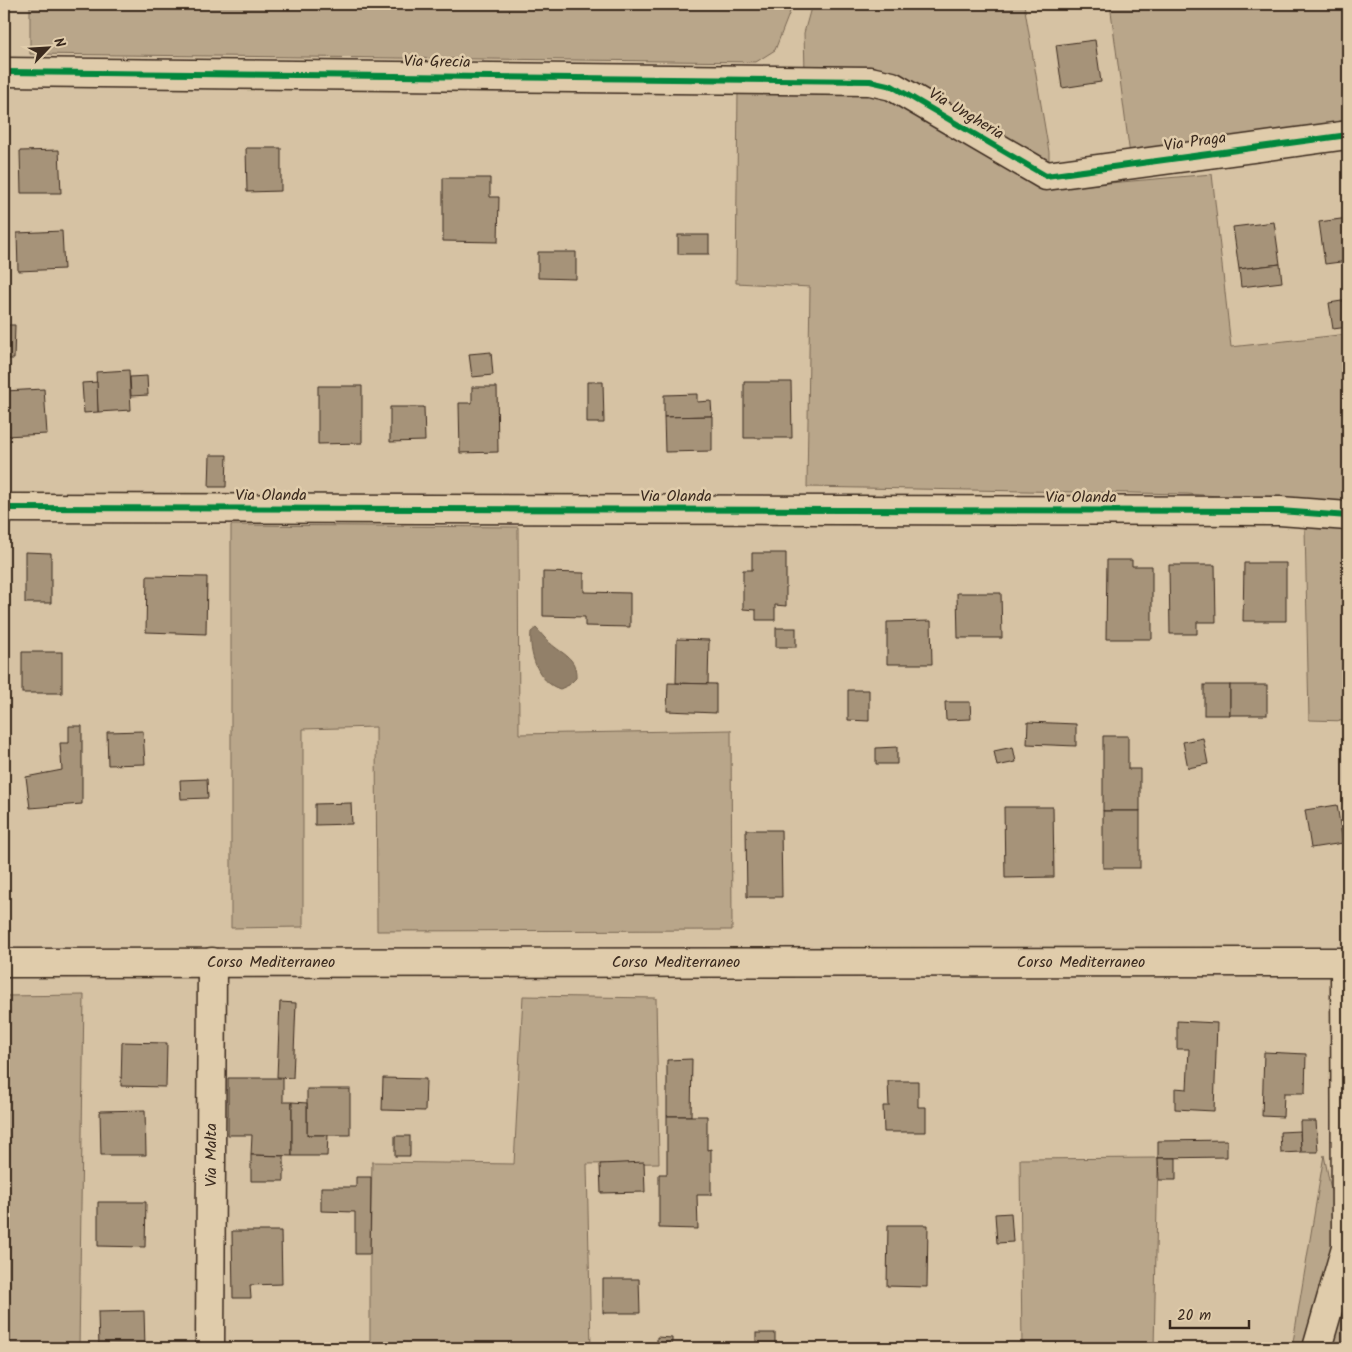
<svg xmlns="http://www.w3.org/2000/svg" width="1352" height="1352" font-family="Kalam,sans-serif">
<style>
.green{fill:#b9a68a;stroke:#7a6854}
.water{fill:#928069;stroke:#6f5e4b}
.building{fill:#a69379;stroke:#3b2a1e}
.lines{fill:none;stroke-linecap:round;stroke-linejoin:round}
.minor-casing{stroke:#3b2a1e;stroke-width:31}
.minor{stroke:#e0ccab;stroke-width:28}
.cycleway-casing{stroke:#e0ccab;stroke-width:9}
.cycleway{stroke:#00873e;stroke-width:6}
.labels{text-anchor:middle;dominant-baseline:central;stroke-width:5;stroke-linejoin:round;paint-order:stroke}
.street-label{font-size:16px;fill:#3b2a1e;stroke:#e0ccab}
</style>
<rect width="100%" height="100%" fill="#d6c2a3"/>
<filter id="ink" filterUnits="userSpaceOnUse"><feTurbulence type="fractalNoise" baseFrequency=".02" numOctaves="2"/><feDisplacementMap in="SourceGraphic" scale="10" xChannelSelector="R" yChannelSelector="G"/><feConvolveMatrix kernelMatrix="1 2 1 2 8 2 1 2 1" color-interpolation-filters="sRGB"/></filter>
<g filter="url(#ink)">
<g class="green">
<polygon points="30,4 793,4 775,50 756,62 30,54"/>
<polygon points="812,4 1024,4 1049,152 1049,165 900,78 805,72 804,33"/>
<polygon points="1110,4 1348,4 1348,126 1130,155"/>
<polygon points="864,89 891,96 1053,188 1212,174 1231,347 1348,334 1348,504 1187,494 807,487 810,287 736,283 738,90"/>
<polygon points="231,525 518,527 519,734 731,730 732,930 377,931 376,727 303,729 303,927 231,928"/>
<polygon points="1305,527 1348,527 1348,721 1309,720"/>
<polygon points="84,995 79,1348 4,1348 4,996"/>
<polygon points="523,996 656,998 659,1163 587,1164 591,1348 370,1348 370,1254 372,1162 514,1164"/>
<polygon points="1324,1155 1336,1215 1334,1256 1307,1348 1292,1348"/>
<polygon points="1158,1158 1154,1348 1022,1348 1020,1159"/>
<polygon points="1348,1292 1348,1348 1328,1348 1340,1305"/>
</g>
<path class="water" d="M 536,628 C 541,633 545,639 550,643 C 563,655 577,657 576,678 L 569,685 L 560,689 C 537,682 529,653 531,632 Z"/>
<g class="building">
<polygon points="1095,40 1101,82 1062,88 1056,45"/>
<polygon points="246,148 281,148 281,191 247,192"/>
<polygon points="59,150 61,193 21,193 20,151"/>
<polygon points="443,178 490,178 490,197 499,197 498,242 443,241"/>
<polygon points="1348,218 1348,261 1325,264 1319,222"/>
<polygon points="1274,222 1280,264 1239,269 1233,227"/>
<polygon points="62,231 64,269 18,271 17,233"/>
<rect x="678" y="235" width="31" height="19"/>
<polygon points="538,252 576,252 576,279 538,278"/>
<polygon points="1280,264 1282,282 1241,287 1239,269"/>
<polygon points="1348,300 1348,327 1333,329 1329,303"/>
<polygon points="4,325 15,325 14,359 4,359"/>
<polygon points="491,352 493,375 472,377 469,354"/>
<polygon points="129,370 131,410 98,412 96,372"/>
<polygon points="147,376 148,395 131,396 130,377"/>
<polygon points="97,382 98,412 84,413 82,383"/>
<polygon points="587,382 603,382 604,423 587,423"/>
<polygon points="744,382 791,382 792,438 744,438"/>
<polygon points="318,386 362,386 362,443 318,444"/>
<polygon points="472,387 497,387 498,452 460,453 459,403 472,403"/>
<polygon points="44,389 47,434 4,436 4,391"/>
<polygon points="697,394 697,402 711,401 712,416 664,417 664,395"/>
<polygon points="390,407 424,407 425,441 390,442"/>
<polygon points="712,416 712,451 665,452 664,417"/>
<polygon points="210,455 227,455 226,487 209,487"/>
<polygon points="25,552 51,553 51,603 25,603"/>
<polygon points="752,553 786,553 786,606 775,605 775,620 756,620 756,610 743,609 743,570 752,570"/>
<polygon points="1107,560 1132,560 1132,566 1152,566 1152,639 1106,639"/>
<polygon points="1244,563 1286,563 1286,621 1243,621"/>
<polygon points="1169,565 1215,565 1216,622 1197,622 1197,634 1170,634"/>
<polygon points="543,572 584,573 584,592 630,593 630,627 585,626 585,617 543,616"/>
<polygon points="147,576 207,577 206,634 146,632"/>
<polygon points="957,593 1001,593 1002,638 958,638"/>
<polygon points="931,621 932,664 887,664 887,622"/>
<rect x="776" y="628" width="20" height="19"/>
<polygon points="677,639 709,640 708,684 676,683"/>
<rect x="22" y="652" width="40" height="41"/>
<polygon points="668,683 716,684 716,713 667,711"/>
<rect x="1204" y="685" width="26" height="30"/>
<rect x="1230" y="685" width="37" height="30"/>
<polygon points="848,690 869,690 869,721 848,720"/>
<polygon points="945,702 970,702 971,719 946,720"/>
<polygon points="1028,722 1076,724 1076,746 1027,744"/>
<polygon points="69,726 82,726 82,804 30,808 26,777 62,770 60,743 69,743"/>
<polygon points="143,731 145,764 108,765 107,732"/>
<polygon points="1103,736 1128,736 1128,769 1140,769 1140,811 1103,811"/>
<polygon points="1203,738 1208,764 1188,768 1183,742"/>
<polygon points="897,747 897,764 876,764 876,748"/>
<polygon points="1013,747 1016,762 997,766 994,751"/>
<polygon points="207,779 208,798 181,799 180,780"/>
<polygon points="351,803 352,824 315,825 315,804"/>
<polygon points="1337,805 1343,843 1311,848 1305,810"/>
<polygon points="1004,807 1053,807 1054,877 1005,878"/>
<rect x="1103" y="811" width="37" height="57"/>
<polygon points="746,830 781,830 782,897 747,897"/>
<polygon points="280,1002 296,1003 293,1078 277,1077"/>
<polygon points="1177,1021 1217,1023 1214,1111 1175,1109 1175,1088 1187,1089 1189,1049 1177,1049"/>
<polygon points="122,1042 167,1043 166,1087 121,1086"/>
<polygon points="1264,1052 1306,1054 1305,1093 1284,1093 1283,1117 1262,1116"/>
<polygon points="692,1059 691,1116 667,1116 667,1060"/>
<polygon points="228,1078 283,1078 283,1102 292,1102 292,1156 251,1155 252,1135 228,1135"/>
<polygon points="383,1078 426,1079 425,1111 382,1110"/>
<polygon points="888,1081 918,1081 918,1107 926,1107 926,1132 884,1132 883,1106 889,1106"/>
<rect x="307" y="1089" width="43" height="46"/>
<polygon points="292,1102 307,1103 307,1135 328,1135 327,1156 292,1156"/>
<polygon points="145,1110 146,1155 101,1155 100,1111"/>
<polygon points="667,1116 707,1116 707,1150 711,1149 711,1195 697,1195 698,1229 659,1228 659,1174 667,1174"/>
<polygon points="1300,1121 1316,1121 1318,1152 1301,1152"/>
<polygon points="1300,1131 1301,1152 1281,1153 1280,1132"/>
<rect x="395" y="1136" width="15" height="20"/>
<polygon points="1227,1140 1227,1157 1158,1158 1158,1141"/>
<polygon points="251,1155 284,1156 284,1181 251,1181"/>
<polygon points="1158,1158 1176,1158 1176,1180 1159,1180"/>
<polygon points="644,1162 645,1192 601,1193 600,1164"/>
<polygon points="356,1177 371,1177 370,1254 355,1254 355,1212 321,1211 321,1187 356,1187"/>
<polygon points="98,1202 146,1202 145,1247 98,1246"/>
<polygon points="1011,1213 1013,1242 997,1243 995,1214"/>
<polygon points="888,1225 928,1225 927,1287 887,1286"/>
<polygon points="232,1231 281,1231 282,1284 250,1285 251,1298 233,1298"/>
<polygon points="603,1279 639,1279 640,1313 603,1313"/>
<polygon points="144,1311 145,1348 99,1348 98,1312"/>
<rect x="756" y="1333" width="19" height="15"/>
<polygon points="657,1337 672,1338 672,1348 657,1348"/>
</g>
<g class="lines">
<g class="minor-casing">
<g id="minor">
<polyline points="4,72 870,81 892,86 1046,176 1348,135"/>
<polyline points="4,508 1280,511 1348,516"/>
<polyline points="4,963 1348,962"/>
<polyline points="210,1348 212,962"/>
<polyline points="1317,1348 1346,1247 1345,962"/>
</g>
</g>
<use href="#minor" class="minor"/>
<g class="cycleway-casing">
<g id="cycleway">
<polyline points="4,72 870,81 892,86 1046,176 1348,135"/>
<polyline points="4,508 1280,511 1348,516"/>
</g>
</g>
<use href="#cycleway" class="cycleway"/>
</g>
</g>
<g class="labels">
<g class="street-label">
<text transform="translate(437 62) rotate(1)">Via Grecia</text>
<text transform="translate(966 114) rotate(31)">Via Ungheria</text>
<text transform="translate(1195 142) rotate(-8)">Via Praga</text>
<text x="271" y="495">Via Olanda</text>
<text x="676" y="496">Via Olanda</text>
<text x="1081" y="497">Via Olanda</text>
<text x="271" y="962">Corso Mediterraneo</text>
<text x="676" y="962">Corso Mediterraneo</text>
<text x="1081" y="962">Corso Mediterraneo</text>
<text transform="translate(211 1155) rotate(-90)">Via Malta</text>
</g>
</g>
<rect width="1352" height="1352" fill="none" stroke="#e0ccab" stroke-width="20"/>
<rect x="10" y="10" width="1332" height="1332" fill="none" stroke="#3b2a1e" stroke-width="2" filter="url(#ink)"/>
<g transform="translate(48 48) rotate(65)" stroke="#e0ccab" stroke-width="4" paint-order="stroke">
<path d="M0-4L9 19L0 12L-9 19Z" fill="#3b2a1e"/>
<text y="-8" font-size="14" font-weight="bold" text-anchor="middle" fill="#3b2a1e">N</text>
</g>
<path d="M1170 1320v8h79v-8" fill="none" stroke="#3b2a1e" stroke-width="2.5"/>
<text x="1177" y="1320" font-size="15" fill="#3b2a1e" stroke="#e0ccab" stroke-width="4" paint-order="stroke">20 m</text>
</svg>
